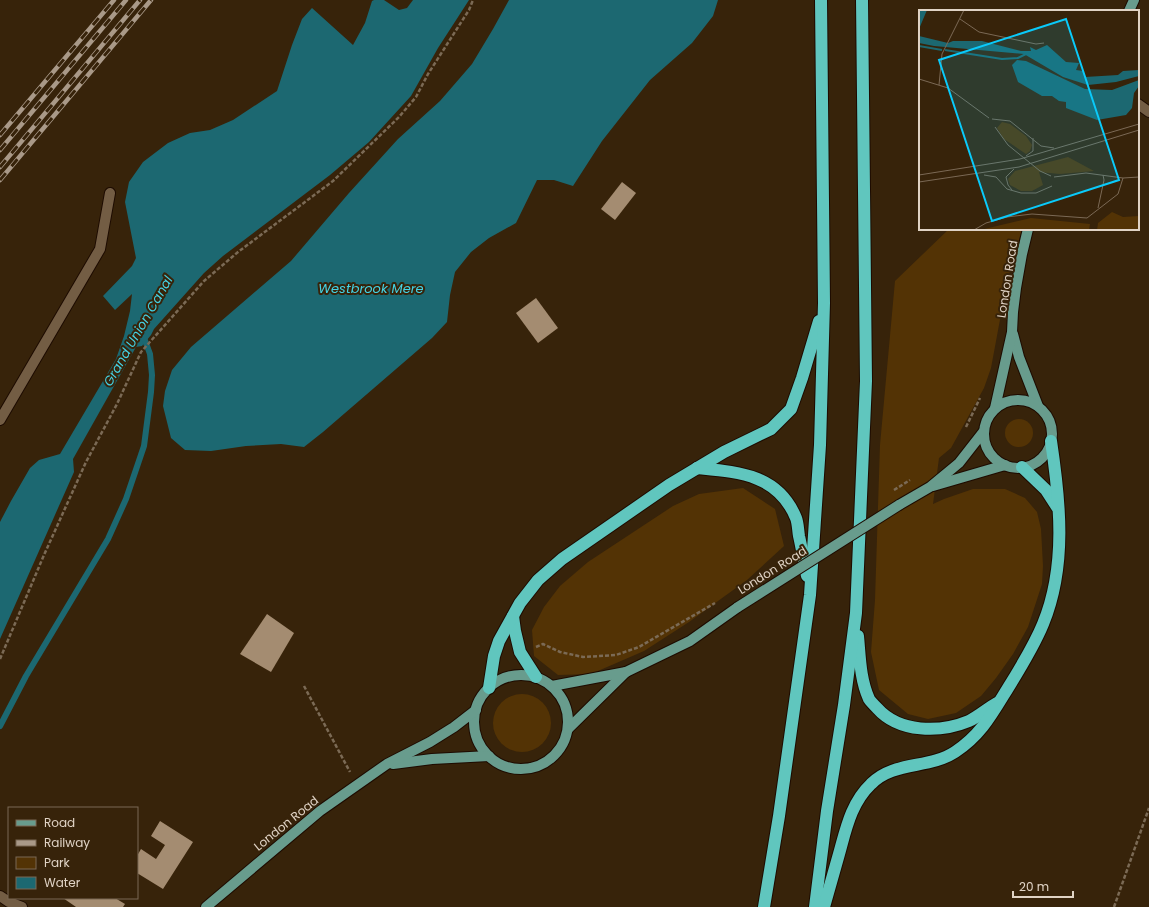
<svg xmlns="http://www.w3.org/2000/svg" width="1149" height="907" font-family="Poppins,sans-serif">
<style>
.green{fill:#533305}
.water{fill:#1c6871}
.lines{fill:none;stroke-linecap:round;stroke-linejoin:round}
.stream{stroke:#1c6871;stroke-width:6}
.building{fill:#a48c71}
.minor-casing{stroke:#1d0b00;stroke-width:12}
.major-casing{stroke:#1d0b00;stroke-width:12}
.highway-casing{stroke:#1d0b00;stroke-width:14}
.path{stroke:#7b6a55;stroke-width:2.5;stroke-dasharray:4 2;stroke-linecap:butt}
.minor{stroke:#735d44;stroke-width:10}
.major{stroke:#689c8d;stroke-width:10}
.highway{stroke:#60c6be;stroke-width:12}
.rail-casing{stroke:#a99988;stroke-width:4.5}
.rail{stroke:#37230a;stroke-width:3;stroke-dasharray:9;stroke-linecap:butt}
.major-bridge-casing{stroke:#1d0b00;stroke-width:12;stroke-linecap:butt}
.path-bridge{stroke:#7b6a55;stroke-width:2.5;stroke-dasharray:4 2;stroke-linecap:butt}
.major-bridge{stroke:#689c8d;stroke-width:10}
.labels{text-anchor:middle;dominant-baseline:central;stroke-width:4;stroke-linejoin:round;paint-order:stroke}
.street-label{font-size:12px;fill:#e0d3c5;stroke:#37230a}
.water-label{font-size:13px;font-style:italic;fill:#45d3e5;stroke:#37230a}
.inset-river{fill:none;stroke:#1c6871;stroke-width:2}
.inset-road{fill:none;stroke:#7b6955;stroke-width:1}
.view{fill:#0acafa;fill-opacity:0.15;stroke:#0acafa;stroke-width:2}
.inset-edge{fill:none;stroke:#e0d3c5;stroke-width:2}
</style>
<rect width="100%" height="100%" fill="#37230a"/>
<g class="green">
<polygon points="949,229 1022,229 1007,282 991,368 984,388 951,448 939,458 933,504 944,499 973,489 1005,489 1025,498 1037,512 1041,529 1043,566 1042,584 1028,627 1013,654 996,678 981,696 956,713 928,719 908,714 879,690 871,652 875,600 880,445 895,281"/>
<circle cx="1019" cy="433" r="14"/>
<polygon points="743,488 775,509 784,546 747,580 689,622 644,651 591,674 558,675 534,656 532,630 544,607 560,586 588,562 673,506 699,494"/>
<circle cx="522" cy="723" r="29"/>
</g>
<g class="water">
<polygon points="374,0 384,0 399,10 407,8 413,0 469,0 438,48 411,96 369,142 330,175 223,256 204,273 154,329 151,335 142,346 136,347 73,459 74,472 0,639 0,522 11,501 30,468 39,460 60,454 116,359 124,336 130,311 132,294 115,310 103,296 132,266 136,258 125,202 129,182 143,162 168,143 190,133 210,130 233,120 277,91 292,45 302,19 312,8 353,45 365,23 372,1"/>
<polygon points="509,0 718,0 713,16 692,43 650,80 602,141 573,186 554,180 537,180 516,223 489,238 471,252 455,272 450,295 447,322 432,338 323,432 304,447 281,444 246,446 211,451 185,450 171,438 163,406 165,391 172,370 191,347 291,261 349,193 398,139 440,101 472,64 493,29"/>
</g>
<g class="lines">
<polyline class="stream" points="0,726 26,676 108,539 126,499 144,446 151,392 152,375 150,354 143,335"/>
</g>
<g class="building">
<polygon points="622,182 636,193 615,220 601,209"/>
<polygon points="536,298 558,328 538,343 516,313"/>
<polygon points="267,614 294,633 271,672 240,654"/>
<polygon points="160,821 193,842 163,889 137,873 137,856 141,849 156,859 165,845 151,836"/>
<polygon points="63,898 115,898 125,904 123,907 76,907"/>
</g>
<g class="lines">
<g class="minor-casing">
<g id="minor">
<polyline points="1138,104 1149,112"/>
<polyline points="0,420 100,249 110,193"/>
<polyline points="0,896 9,902 22,907"/>
</g>
</g>
<g class="major-casing">
<g id="major">
<polyline points="1129,11 1134,0"/>
<polyline points="1013,334 1019,357 1038,406"/>
<circle cx="1018" cy="434" r="34"/>
<polyline points="995,408 1012,332 1013,312 1016,288 1022,254 1028,229"/>
<polyline points="933,486 1005,465"/>
<polyline points="899,505 930,487 959,463 984,431"/>
<circle cx="521" cy="722" r="47"/>
<polyline points="552,686 626,672 690,641 738,607"/>
<polyline points="568,729 626,672"/>
<polyline points="393,764 432,759 489,756"/>
<polyline points="206,907 320,811 387,764 430,742 454,727 476,710"/>
</g>
</g>
<g class="highway-casing">
<g id="highway">
<polyline points="1022,467 1046,490 1057,507"/>
<path d="M 697,468 C 738,472 778,474 796,518 C 798,523 798,530 799,536 C 802,549 804,563 807,576"/>
<polyline points="513,616 515,631 520,652 536,677"/>
<path d="M 858,636 C 860,657 860,679 869,699 C 871,702 874,705 877,708 C 899,733 940,733 969,721 C 979,716 988,708 997,703"/>
<polyline points="489,688 494,656 499,641 520,603 538,580 562,559 669,485 724,452 771,429 791,409 802,378 819,321"/>
<polyline points="764,907 779,816 810,595 820,445 824,303 821,0"/>
<polyline points="815,907 827,811 844,705 856,613 866,381 862,0"/>
<path d="M 824,907 C 829,889 834,872 839,854 C 846,829 851,803 871,784 C 893,761 929,769 955,752 C 981,735 992,714 1008,688 C 1021,667 1034,646 1043,624 C 1067,566 1060,501 1051,441"/>
</g>
</g>
<g class="path">
<polyline points="966,427 980,398"/>
<polyline points="536,647 543,644 560,652 583,657 616,655 639,647 715,603"/>
<polyline points="0,659 44,555 86,462 117,404 141,352 204,281 238,252 333,181 399,117 416,97 428,74 469,10 473,0"/>
<polyline points="304,686 350,772"/>
<polyline points="1114,907 1149,808"/>
</g>
<use href="#minor" class="minor"/>
<use href="#major" class="major"/>
<use href="#highway" class="highway"/>
<g class="rail-casing">
<g id="rail">
<polyline points="0,135 114,0"/>
<polyline points="0,150 126,0"/>
<polyline points="0,167 140,0"/>
<polyline points="0,180 151,0"/>
</g>
</g>
<use href="#rail" class="rail"/>
<g class="major-bridge-casing">
<polyline id="major-bridge" points="738,607 899,505"/>
</g>
<polyline class="path-bridge" points="894,490 910,480"/>
<use href="#major-bridge" class="major-bridge"/>
</g>
<g class="labels">
<g class="street-label">
<text transform="translate(1007 279) rotate(-81)">London Road</text>
<text transform="translate(772 570) rotate(-32)">London Road</text>
<text transform="translate(286 823) rotate(-39)">London Road</text>
</g>
<g class="water-label">
<text x="371" y="288">Westbrook Mere</text>
<text transform="translate(138 331) rotate(-60)">Grand Union Canal</text>
</g>
</g>
<g transform="translate(919 10)">
<rect width="220" height="220" fill="#37230a"/>
<path d="M 83,112 L 91,114 L 107,126 L 113,135 L 111,141 L 107,144 L 85,129 L 78,118 ZM 149,147 L 175,161 L 141,164 L 120,162 L 124,175 L 113,181 L 102,181 L 91,175 L 89,169 L 96,161 ZM 193,202 L 204,207 L 220,206 L 220,220 L 178,220 L 179,213 ZM 112,208 L 171,214 L 170,220 L 61,220 Z" fill="#533305"/>
<path d="M 0,0 L 8,0 L 0,19 ZM 0,26 L 29,33 L 34,31 L 63,31 L 102,41 L 112,41 L 111,37 L 117,40 L 128,35 L 147,52 L 160,53 L 157,60 L 164,61 L 166,67 L 199,65 L 204,61 L 220,60 L 220,66 L 197,72 L 169,75 L 144,67 L 105,44 L 15,36 L 0,33 ZM 98,50 L 107,51 L 166,79 L 193,80 L 220,70 L 220,76 L 215,83 L 213,98 L 207,105 L 178,110 L 147,98 L 147,92 L 140,91 L 133,86 L 123,86 L 99,72 L 93,55 Z" fill="#1c6871"/>
<path class="inset-river" d="M 0,36 L 23,40M 26,40 L 83,49 L 99,48 L 107,44"/>
<path class="inset-road" d="M 41,9 L 60,22 L 117,34 L 125,33M 0,69 L 29,78 L 70,108M 20,75 L 23,44 L 45,0M 73,109 L 91,111 L 122,136 L 135,138M 76,117 L 89,135 L 121,161 L 132,166M 107,146 L 114,141 L 114,128M 0,165 L 101,149 L 220,114M 65,165 L 77,167 L 88,179 L 102,183 L 117,183 L 133,176M 135,167 L 167,163 L 204,168 L 220,167M 0,172 L 100,157 L 220,120M 93,180 L 89,175 L 87,167 L 95,159M 179,198 L 185,170 L 184,165M 55,220 L 67,213 L 88,207 L 113,204 L 168,208 L 199,184 L 204,168"/>
<path class="view" d="M 147,9 L 200,170 L 73,211 L 20,50 Z"/>
<rect width="220" height="220" class="inset-edge"/>
</g>
<rect x="8" y="807" width="130" height="92" fill="#37230a" stroke="#7b6955"/>
<rect x="16" y="820" width="20" height="6" fill="#689c8d" stroke="#7b6955"/>
<text x="44" y="827" font-size="12" fill="#e0d3c5">Road</text>
<rect x="16" y="840" width="20" height="6" fill="#a99988" stroke="#7b6955"/>
<text x="44" y="847" font-size="12" fill="#e0d3c5">Railway</text>
<rect x="16" y="857" width="20" height="12" fill="#533305" stroke="#7b6955"/>
<text x="44" y="867" font-size="12" fill="#e0d3c5">Park</text>
<rect x="16" y="877" width="20" height="12" fill="#1c6871" stroke="#7b6955"/>
<text x="44" y="887" font-size="12" fill="#e0d3c5">Water</text>
<path d="M1013 891v6h60v-6" fill="none" stroke="#e0d3c5" stroke-width="2"/>
<text x="1019" y="891" font-size="12" fill="#e0d3c5" stroke="#37230a" stroke-width="3" paint-order="stroke">20 m</text>
</svg>
